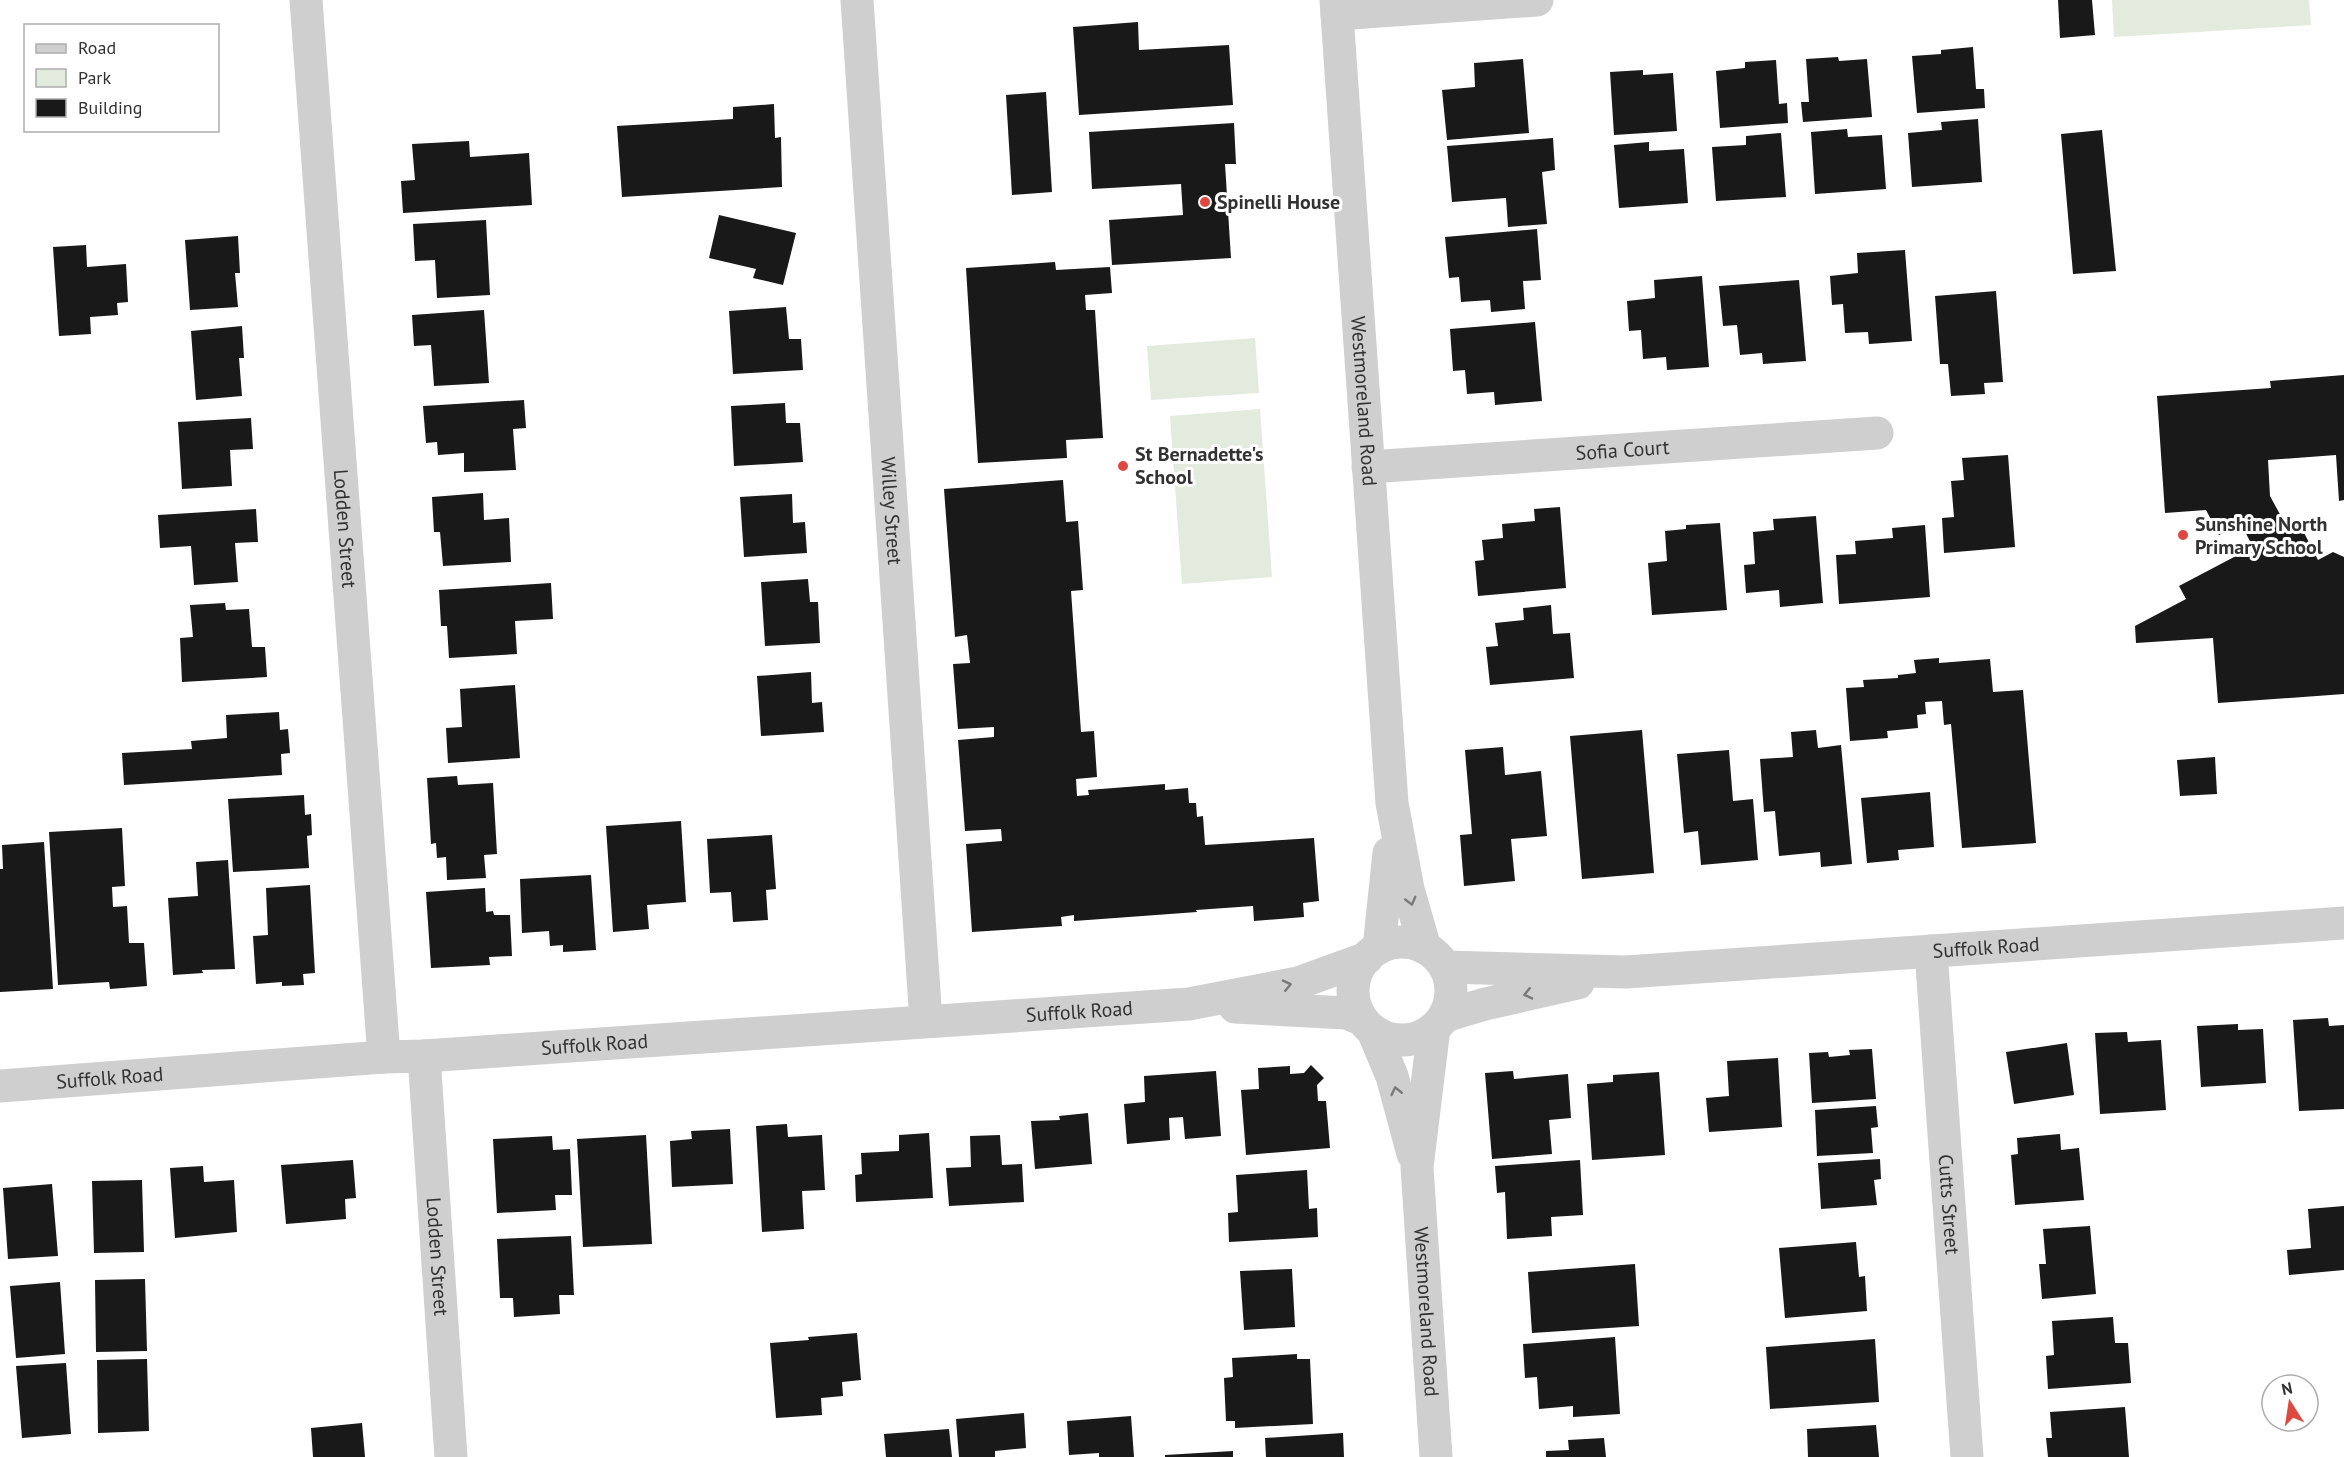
<svg xmlns="http://www.w3.org/2000/svg" width="2344" height="1457" font-family="'PT Sans',sans-serif">
<style>
.green{fill:#e3ebdf}
.building{fill:#191919}
.lines{fill:none;stroke-linecap:round;stroke-linejoin:round}
.minor{stroke:#cfcfcf;stroke-width:33}
.oneway{stroke:#797979}
.poi-dot{fill:#dd4940;stroke:#fff;stroke-width:2}
.labels{text-anchor:middle;dominant-baseline:central;stroke-width:6;stroke-linejoin:round;paint-order:stroke}
.poi-label{font-size:20px;font-weight:bold;fill:#323232;stroke:#fff;text-anchor:start}
.street-label{font-size:20px;fill:#323232;stroke:#fff}
</style>
<rect width="100%" height="100%" fill="#fff"/>
<g class="green">
<polygon points="2112,0 2309,0 2311,25 2114,37"/>
<polygon points="1255,338 1259,393 1151,400 1147,346"/>
<polygon points="1260,409 1272,577 1182,584 1170,416"/>
</g>
<g class="building">
<polygon points="2058,0 2092,0 2095,35 2060,38"/>
<polygon points="1138,22 1139,50 1229,45 1233,105 1079,115 1073,27"/>
<polygon points="1973,47 1976,89 1984,89 1985,108 1917,113 1912,56 1941,54 1941,50"/>
<polygon points="1838,57 1839,61 1867,59 1872,117 1803,122 1801,102 1809,102 1806,59"/>
<polygon points="1523,59 1529,133 1447,140 1442,90 1475,87 1474,63"/>
<polygon points="1776,60 1779,104 1787,103 1788,123 1720,128 1716,71 1745,68 1745,62"/>
<polygon points="1643,70 1643,75 1673,73 1677,131 1614,135 1610,72"/>
<polygon points="1046,92 1052,192 1012,195 1006,95"/>
<polygon points="774,104 775,138 781,137 782,187 622,197 617,126 733,119 733,107"/>
<polygon points="1978,119 1982,182 1912,187 1908,133 1942,130 1941,122"/>
<polygon points="1234,123 1236,164 1225,164 1231,258 1112,265 1109,220 1183,215 1181,184 1092,189 1089,132"/>
<polygon points="1847,129 1848,137 1882,135 1886,189 1815,194 1811,132"/>
<polygon points="2102,130 2116,271 2073,274 2061,134"/>
<polygon points="1781,133 1786,197 1716,201 1712,147 1746,145 1746,136"/>
<polygon points="1553,138 1555,170 1542,172 1547,224 1508,227 1506,198 1452,202 1447,146"/>
<polygon points="469,141 470,157 529,153 532,205 403,213 401,181 415,180 412,144"/>
<polygon points="1649,142 1649,151 1684,149 1688,203 1619,208 1614,145"/>
<polygon points="719,215 796,233 783,285 753,278 756,269 709,258"/>
<polygon points="486,220 490,295 437,298 435,260 415,261 413,224"/>
<polygon points="1537,229 1541,280 1523,281 1525,309 1491,312 1490,300 1461,302 1459,277 1449,278 1445,237"/>
<polygon points="238,236 240,273 235,273 238,307 190,310 185,240"/>
<polygon points="86,245 87,267 126,264 128,302 117,303 118,315 90,317 91,334 59,336 53,247"/>
<polygon points="1905,250 1912,341 1869,344 1868,332 1845,333 1843,304 1832,305 1830,276 1858,273 1857,253"/>
<polygon points="1055,262 1056,270 1110,267 1112,293 1085,295 1086,310 1095,310 1103,438 1066,440 1067,458 978,463 966,268"/>
<polygon points="1702,276 1709,367 1667,370 1666,357 1643,359 1641,330 1629,331 1627,301 1655,298 1654,280"/>
<polygon points="1799,280 1806,361 1763,364 1762,353 1740,355 1737,325 1723,326 1719,286"/>
<polygon points="1996,291 2003,382 1984,383 1985,394 1951,396 1948,364 1940,364 1935,296"/>
<polygon points="786,307 789,339 801,339 803,370 733,374 729,311"/>
<polygon points="484,310 489,383 434,386 431,345 414,346 412,315"/>
<polygon points="1535,322 1542,401 1495,405 1494,392 1467,394 1465,370 1453,371 1450,329"/>
<polygon points="242,326 244,358 239,358 242,396 196,400 191,331"/>
<polygon points="2344,375 2344,500 2339,501 2336,455 2268,460 2270,496 2288,529 2299,523 2318,560 2333,552 2344,557 2344,694 2218,703 2213,638 2136,643 2135,626 2186,599 2179,586 2253,547 2241,524 2219,535 2206,510 2165,513 2157,396 2271,388 2270,381"/>
<polygon points="524,400 526,428 513,429 516,470 464,472 464,453 438,455 437,442 426,443 423,406"/>
<polygon points="785,403 786,423 800,423 803,462 734,466 731,406"/>
<polygon points="251,418 253,449 230,450 232,486 182,489 178,422"/>
<polygon points="2008,455 2015,547 1944,553 1942,518 1954,517 1951,481 1964,480 1962,458"/>
<polygon points="1063,480 1066,522 1078,521 1083,590 1071,591 1081,732 1094,731 1097,777 1076,779 1077,796 1089,795 1088,790 1165,784 1165,790 1188,788 1189,803 1196,803 1197,817 1203,816 1205,845 1314,838 1319,901 1303,903 1304,917 1254,921 1253,906 1196,910 1197,912 1074,921 1074,915 1061,917 1062,926 972,932 966,844 1002,841 1001,829 965,831 958,740 994,737 994,727 958,729 953,664 970,663 967,635 955,637 944,489"/>
<polygon points="483,493 484,520 509,518 511,562 443,566 440,532 434,532 432,497"/>
<polygon points="792,494 793,523 805,522 807,553 744,557 740,497"/>
<polygon points="1560,507 1566,588 1478,596 1475,561 1484,560 1482,540 1503,538 1502,524 1535,521 1534,509"/>
<polygon points="256,509 258,542 235,543 238,582 194,585 191,546 160,548 158,515"/>
<polygon points="1816,516 1823,603 1780,607 1779,590 1746,593 1744,565 1755,564 1753,532 1774,530 1773,519"/>
<polygon points="1720,523 1727,610 1652,615 1648,563 1667,561 1665,531 1686,529 1686,525"/>
<polygon points="1925,525 1930,597 1839,604 1836,555 1856,554 1855,541 1893,538 1892,528"/>
<polygon points="808,579 810,602 818,602 820,643 765,646 761,582"/>
<polygon points="551,583 553,619 515,621 517,654 449,658 447,626 441,626 439,590"/>
<polygon points="225,603 226,610 249,609 252,647 265,647 267,677 182,682 180,638 193,637 190,605"/>
<polygon points="1551,605 1553,634 1570,633 1574,678 1490,685 1486,647 1498,646 1495,623 1524,620 1523,608"/>
<polygon points="1939,658 1939,663 1990,659 1993,692 2023,690 2036,843 1962,848 1951,724 1944,725 1942,701 1925,702 1926,714 1917,715 1918,728 1887,731 1888,738 1850,741 1846,688 1864,687 1863,680 1898,678 1898,675 1916,673 1914,660"/>
<polygon points="811,672 812,703 822,702 824,732 761,736 757,676"/>
<polygon points="515,685 520,758 448,763 446,728 462,727 460,689"/>
<polygon points="279,712 280,730 288,729 290,753 281,754 282,775 124,785 122,753 192,749 191,741 227,738 226,715"/>
<polygon points="1642,730 1654,873 1582,879 1570,736"/>
<polygon points="1816,730 1818,748 1841,745 1852,864 1821,867 1820,852 1779,856 1775,811 1764,812 1760,759 1793,757 1791,732"/>
<polygon points="1503,747 1505,775 1541,771 1547,836 1511,839 1515,881 1464,886 1460,835 1472,834 1465,750"/>
<polygon points="1729,750 1733,801 1753,799 1758,860 1701,865 1698,831 1684,833 1677,754"/>
<polygon points="2215,757 2217,794 2180,796 2177,760"/>
<polygon points="457,776 458,785 493,783 497,854 484,855 486,878 447,880 446,857 437,858 436,843 431,844 427,778"/>
<polygon points="1930,792 1934,847 1898,850 1899,860 1867,863 1861,798"/>
<polygon points="304,795 305,815 311,814 312,835 307,836 309,868 233,872 228,799"/>
<polygon points="681,821 686,902 647,905 649,929 613,932 606,826"/>
<polygon points="122,828 125,886 112,887 113,907 127,906 129,943 144,943 147,986 110,989 109,982 58,985 49,832"/>
<polygon points="772,835 776,889 766,890 768,920 733,922 731,892 710,893 707,839"/>
<polygon points="44,842 53,989 0,992 0,869 3,869 2,845"/>
<polygon points="228,860 235,969 202,970 203,973 173,975 168,898 198,896 196,862"/>
<polygon points="591,875 596,950 563,952 563,945 550,946 549,931 522,933 520,879"/>
<polygon points="310,885 315,973 303,974 304,985 282,986 282,982 256,984 253,936 268,935 266,888"/>
<polygon points="485,888 486,912 493,911 494,915 510,915 512,956 489,957 490,965 431,968 426,892"/>
<polygon points="2328,1018 2329,1026 2344,1025 2344,1109 2299,1111 2293,1020"/>
<polygon points="2238,1024 2238,1030 2263,1029 2266,1083 2201,1087 2197,1026"/>
<polygon points="2127,1032 2128,1042 2161,1040 2166,1110 2100,1114 2095,1033"/>
<polygon points="2067,1043 2074,1095 2014,1104 2006,1052"/>
<polygon points="1872,1049 1876,1099 1812,1103 1809,1053 1828,1052 1829,1057 1850,1055 1849,1050"/>
<polygon points="1778,1058 1782,1127 1709,1132 1706,1098 1729,1096 1727,1061"/>
<polygon points="1311,1065 1324,1078 1317,1085 1318,1101 1326,1101 1330,1148 1246,1155 1241,1090 1259,1089 1258,1068 1290,1066 1290,1074 1304,1073"/>
<polygon points="1216,1071 1221,1136 1185,1139 1183,1117 1169,1118 1170,1140 1127,1144 1124,1104 1145,1102 1144,1076"/>
<polygon points="1513,1071 1514,1079 1568,1074 1571,1118 1549,1120 1552,1154 1492,1159 1485,1073"/>
<polygon points="1659,1072 1665,1155 1592,1160 1587,1084 1613,1082 1613,1075"/>
<polygon points="1876,1106 1878,1127 1871,1128 1873,1153 1817,1156 1815,1110"/>
<polygon points="1088,1113 1092,1164 1035,1169 1031,1121 1060,1120 1059,1116"/>
<polygon points="787,1124 788,1137 822,1135 825,1190 802,1191 804,1229 762,1232 756,1126"/>
<polygon points="730,1129 733,1184 672,1187 670,1141 692,1139 691,1131"/>
<polygon points="929,1133 933,1198 856,1202 855,1175 862,1174 861,1153 899,1151 899,1135"/>
<polygon points="2060,1134 2061,1150 2079,1148 2084,1200 2015,1205 2011,1155 2018,1154 2017,1138"/>
<polygon points="646,1135 652,1244 583,1247 577,1139"/>
<polygon points="1000,1135 1002,1165 1022,1164 1024,1202 949,1206 946,1168 971,1167 970,1136"/>
<polygon points="552,1136 553,1150 570,1149 572,1195 555,1195 556,1210 497,1213 493,1139"/>
<polygon points="1880,1159 1881,1179 1874,1180 1877,1205 1821,1209 1818,1163"/>
<polygon points="353,1160 356,1198 345,1199 346,1219 286,1224 281,1165"/>
<polygon points="1580,1160 1583,1215 1551,1217 1552,1236 1507,1239 1505,1192 1497,1193 1495,1166"/>
<polygon points="203,1166 204,1182 234,1180 237,1232 175,1238 170,1168"/>
<polygon points="1307,1170 1309,1209 1317,1208 1318,1237 1229,1242 1228,1213 1238,1212 1236,1175"/>
<polygon points="142,1180 144,1252 94,1253 92,1181"/>
<polygon points="52,1184 58,1256 8,1259 3,1188"/>
<polygon points="2344,1206 2344,1270 2289,1275 2287,1250 2311,1248 2308,1209"/>
<polygon points="2090,1226 2096,1294 2042,1299 2039,1264 2046,1264 2043,1229"/>
<polygon points="571,1236 574,1295 559,1295 560,1314 514,1317 513,1298 500,1298 497,1239"/>
<polygon points="1856,1242 1859,1277 1865,1276 1867,1311 1785,1318 1779,1248"/>
<polygon points="1635,1264 1639,1326 1532,1333 1528,1272"/>
<polygon points="1292,1269 1295,1327 1244,1330 1240,1271"/>
<polygon points="145,1279 147,1351 96,1352 95,1280"/>
<polygon points="60,1282 65,1354 16,1358 10,1286"/>
<polygon points="2113,1317 2115,1343 2128,1343 2131,1383 2048,1389 2046,1356 2054,1355 2052,1321"/>
<polygon points="857,1333 861,1380 842,1382 843,1396 821,1398 822,1415 776,1418 770,1343 809,1340 808,1337"/>
<polygon points="1615,1337 1620,1414 1573,1417 1573,1406 1539,1409 1537,1377 1525,1378 1523,1344"/>
<polygon points="1875,1339 1879,1402 1770,1409 1766,1347"/>
<polygon points="1297,1354 1297,1359 1310,1359 1313,1424 1235,1428 1235,1421 1226,1421 1224,1378 1233,1377 1232,1358"/>
<polygon points="147,1359 149,1431 98,1433 97,1360"/>
<polygon points="66,1363 71,1434 22,1438 16,1366"/>
<polygon points="2125,1407 2129,1457 2048,1457 2046,1438 2052,1438 2050,1412"/>
<polygon points="1024,1413 1026,1448 995,1451 995,1457 959,1457 956,1419"/>
<polygon points="1131,1416 1134,1457 1099,1457 1099,1453 1069,1455 1067,1421"/>
<polygon points="362,1423 365,1457 313,1457 311,1428"/>
<polygon points="1876,1425 1879,1457 1808,1457 1807,1429"/>
<polygon points="949,1429 952,1457 886,1457 884,1434"/>
<polygon points="1343,1433 1344,1457 1266,1457 1265,1438"/>
<polygon points="1604,1438 1606,1457 1546,1457 1546,1451 1569,1450 1568,1440"/>
<polygon points="1233,1451 1233,1457 1165,1457 1165,1455"/>
</g>
<g class="lines">
<g class="minor">
<path id="s1" d="M 306,0 L 384,1057"/>
<path id="s2" d="M 857,0 L 926,1021"/>
<path id="s3" d="M 1336,0 L 1392,803 L 1408,889 L 1425,948"/>
<polyline points="1337,14 1537,0"/>
<path id="s4" d="M 1368,467 L 1877,433"/>
<circle cx="1402" cy="991" r="49"/>
<polyline points="1379,948 1389,853"/>
<path id="s5" d="M 1931,951 L 1967,1457"/>
<path id="s6" d="M 1445,967 L 1626,972 L 2344,923"/>
<polyline points="1235,1007 1346,1013 1361,1019"/>
<polyline points="1445,1016 1485,1004 1578,983"/>
<path id="s7" d="M 1434,1028 L 1417,1167 L 1436,1457"/>
<polyline points="1373,1031 1392,1076 1413,1154"/>
<path id="s8" d="M 424,1056 L 451,1457"/>
<path id="s9" d="M 0,1086 L 384,1057 L 424,1056 L 1189,1004 L 1298,983 L 1367,958"/>
</g>
</g>
<defs><path id="oneway-chevron" d="M-2-3.5L2.5 0L-2 3.5" fill="none" stroke-width="1.6" stroke-linecap="round" stroke-linejoin="round" transform="scale(1.5)"/></defs>
<g class="oneway">
<use href="#oneway-chevron" transform="translate(1411 901) rotate(75)"/>
<use href="#oneway-chevron" transform="translate(1287 985) rotate(-13)"/>
<use href="#oneway-chevron" transform="translate(1528 994) rotate(167)"/>
<use href="#oneway-chevron" transform="translate(1396 1091) rotate(-103)"/>
</g>
<g class="poi-dot">
<circle cx="1205" cy="202" r="6"/>
<circle cx="1123" cy="466" r="6"/>
<circle cx="2183" cy="535" r="6"/>
</g>
<g class="labels">
<g class="poi-label">
<text x="1217" y="202">Spinelli House</text>
<text x="1135" y="454">St Bernadette's<tspan x="1135" dy="23">School</tspan></text>
<text x="2195" y="524">Sunshine North<tspan x="2195" dy="23">Primary School</tspan></text>
</g>
<g class="street-label">
<text stroke="none"><textPath href="#s3" startOffset="402">Westmoreland Road</textPath></text>
<text stroke="none"><textPath href="#s4" startOffset="255">Sofia Court</textPath></text>
<text stroke="none"><textPath href="#s2" startOffset="512">Willey Street</textPath></text>
<text stroke="none"><textPath href="#s1" startOffset="530">Lodden Street</textPath></text>
<text stroke="none"><textPath href="#s6" startOffset="542">Suffolk Road</textPath></text>
<text stroke="none"><textPath href="#s9" startOffset="1082">Suffolk Road</textPath></text>
<text stroke="none"><textPath href="#s9" startOffset="596">Suffolk Road</textPath></text>
<text stroke="none"><textPath href="#s9" startOffset="110">Suffolk Road</textPath></text>
<text stroke="none"><textPath href="#s5" startOffset="254">Cutts Street</textPath></text>
<text stroke="none"><textPath href="#s8" startOffset="201">Lodden Street</textPath></text>
<text stroke="none"><textPath href="#s7" startOffset="285">Westmoreland Road</textPath></text>
</g>
</g>
<rect x="24" y="24" width="195" height="108" fill="#ffffff" stroke="#adadad" stroke-width="1.5"/>
<rect x="36" y="44" width="30" height="9" fill="#cfcfcf" stroke="#adadad" stroke-width="1.5"/>
<text x="78" y="54" font-size="18" fill="#323232">Road</text>
<rect x="36" y="69" width="30" height="18" fill="#e3ebdf" stroke="#adadad" stroke-width="1.5"/>
<text x="78" y="84" font-size="18" fill="#323232">Park</text>
<rect x="36" y="99" width="30" height="18" fill="#191919" stroke="#adadad" stroke-width="1.5"/>
<text x="78" y="114" font-size="18" fill="#323232">Building</text>
<g transform="translate(2290 1403) rotate(348)"><circle r="28" fill="#ffffff" stroke="#adadad" stroke-width="1.5"/>
<path d="M0-4.5L10 22L0 15L-10 22Z" fill="#dd4940"/>
<text y="-9" font-size="16" font-weight="bold" text-anchor="middle" fill="#323232">N</text>
</g>
</svg>
